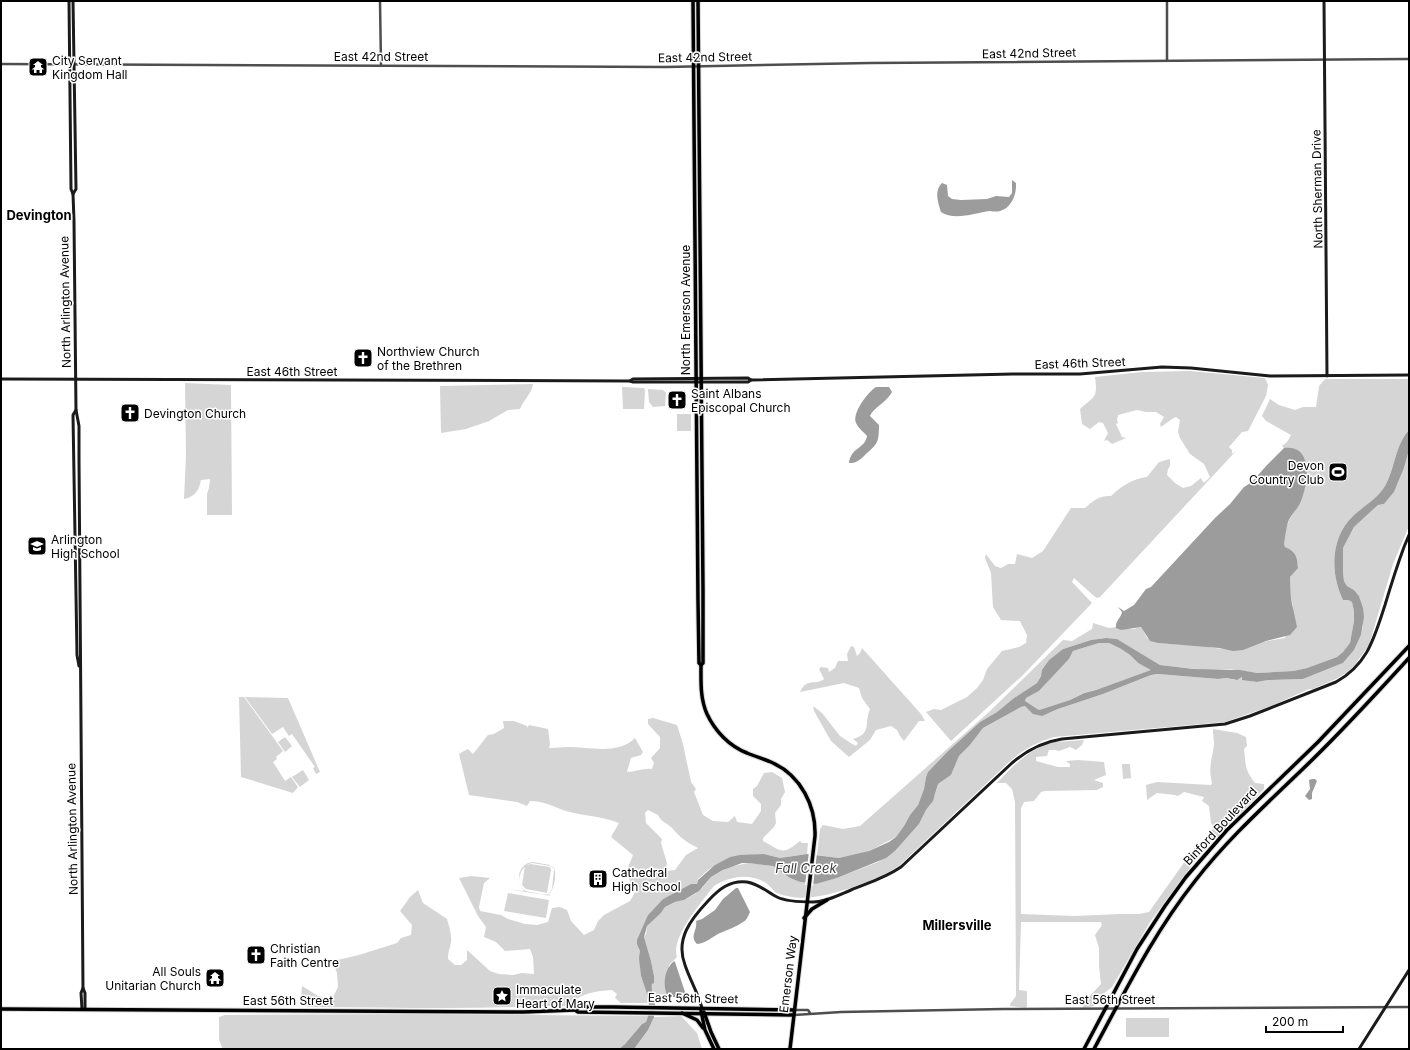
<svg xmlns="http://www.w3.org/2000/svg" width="1410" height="1050" font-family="Inter,sans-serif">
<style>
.green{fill:#d5d5d5;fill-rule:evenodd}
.water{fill:#9c9c9c;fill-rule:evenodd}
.pier{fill:#fff}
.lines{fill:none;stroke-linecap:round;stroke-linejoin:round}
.primary-casing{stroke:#dbdbdb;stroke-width:5.5}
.tertiary{stroke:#4e4e4e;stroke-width:2.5}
.secondary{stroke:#1b1b1b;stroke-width:3}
.primary{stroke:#000;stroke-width:3.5}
.labels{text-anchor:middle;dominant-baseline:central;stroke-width:3;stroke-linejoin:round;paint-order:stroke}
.street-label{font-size:12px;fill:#000;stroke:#fff}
.poi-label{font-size:12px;fill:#000;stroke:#fff;text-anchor:start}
.neighbourhood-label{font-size:13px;font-weight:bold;fill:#000;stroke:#fff}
.water-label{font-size:13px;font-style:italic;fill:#3d3d3d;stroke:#fff}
</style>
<rect width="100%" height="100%" fill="#fff"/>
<g class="green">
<path d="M 1190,371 L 1265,378 L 1268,385 L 1266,396 L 1248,431 L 1242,432 L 1229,447 L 1232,450 L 1232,454 L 1236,451 L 1100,597 L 1097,598 L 1094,596 L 1074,578 L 1072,582 L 1092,603 L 1023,675 L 951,741 L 926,712 L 934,709 L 941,710 L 967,697 L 977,688 L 983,680 L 987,669 L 1002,651 L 1019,647 L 1026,643 L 1027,635 L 1020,621 L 1001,620 L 993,607 L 991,573 L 985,558 L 986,554 L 995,566 L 1001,568 L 1008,564 L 1015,564 L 1017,554 L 1032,558 L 1043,551 L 1071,508 L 1085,508 C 1092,501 1100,495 1111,496 C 1120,487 1134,478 1147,477 L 1159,462 L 1170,459 L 1170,466 L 1168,469 L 1167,475 L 1175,483 L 1183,488 L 1191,486 L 1201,478 L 1203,482 L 1205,482 L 1210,477 L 1204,464 L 1190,454 L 1180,438 L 1178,432 L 1180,420 L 1176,417 L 1172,419 L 1161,427 L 1160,424 L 1164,417 L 1156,412 L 1146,412 L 1137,410 L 1118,415 L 1117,420 L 1118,423 L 1116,424 L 1122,437 L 1126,438 L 1112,444 L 1107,440 L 1104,441 L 1108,433 L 1103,423 L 1099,422 L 1090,429 L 1082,424 L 1080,409 C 1094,396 1098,399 1095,377 L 1142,372 Z"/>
<path d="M 1325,379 L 1409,379 L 1409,430 C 1395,445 1395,469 1385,486 C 1378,498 1364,506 1354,515 C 1330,537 1330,573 1343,600 L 1348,600 L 1352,602 L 1354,611 L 1354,621 L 1350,644 L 1343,652 L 1337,657 L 1307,668 L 1293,671 L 1257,673 L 1230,669 L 1204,670 L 1160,665 L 1117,639 L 1106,638 L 1091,640 L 1063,649 L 1049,660 L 1037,683 L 1014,698 L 997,712 L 980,722 L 947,752 L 928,772 L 926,777 L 924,789 L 918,805 L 910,815 L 904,826 L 896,837 L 869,851 L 855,855 L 839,858 L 817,855 L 820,829 L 823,825 L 843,829 L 860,826 L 989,712 L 1063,640 L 1072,641 L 1092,629 L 1093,623 L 1109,628 L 1116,627 L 1116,628 L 1134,629 L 1139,627 L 1142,628 L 1147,638 L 1158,643 L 1201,646 L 1222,649 L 1285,638 L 1293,606 L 1291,599 L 1290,577 L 1298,567 C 1297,554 1285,552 1284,544 C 1282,526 1296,511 1303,495 C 1304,492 1304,488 1306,484 L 1289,448 L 1284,448 L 1282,446 L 1287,442 L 1291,435 L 1266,421 L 1262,416 L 1270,399 L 1279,405 L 1295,410 L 1303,407 L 1316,407 L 1319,386 Z"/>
<path d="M 185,383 L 231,385 L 232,515 L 207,515 L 207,494 L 209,488 L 210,479 L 201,480 C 199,490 195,497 184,499 L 186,455 Z"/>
<path d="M 533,384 C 531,395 524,399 520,409 L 508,410 L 489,421 L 466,429 L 441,433 L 440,386 Z"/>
<polygon points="622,387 644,388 645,390 644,409 623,409"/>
<polygon points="648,389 663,390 666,393 665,406 653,407 649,402"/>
<rect x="677" y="414" width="14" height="17"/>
<path d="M 1409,450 L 1409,526 L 1393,564 L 1369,645 L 1354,666 L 1346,673 L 1336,679 L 1313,689 L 1309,689 L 1271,706 L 1225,722 L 1054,737 C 1035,743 1024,749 1009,762 L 899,866 C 876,881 820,902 792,897 C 787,896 776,894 773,890 C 771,888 769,885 766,883 C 750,873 730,876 714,886 C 703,900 670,938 677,957 L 669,965 L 668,997 L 671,997 L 672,1003 L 653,1002 L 653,993 L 651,989 L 654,976 L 651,961 L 644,937 L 646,934 L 647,926 L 661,913 L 665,907 L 675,902 L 684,900 L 695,894 L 703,887 L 711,877 L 729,867 L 748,863 L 766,865 L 773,866 L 790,878 L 800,882 L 816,884 L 837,878 L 878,862 L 895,851 L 919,824 L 926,810 L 930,805 L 935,795 L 938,784 L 951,775 L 959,756 L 970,745 L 983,728 L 1021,707 L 1025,706 L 1049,713 L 1058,709 L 1103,694 L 1151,675 L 1158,674 L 1218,679 L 1226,678 L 1235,680 L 1243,677 L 1250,681 L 1257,682 L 1268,680 L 1303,679 L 1343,663 L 1354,650 L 1361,635 L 1363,626 L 1360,601 L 1359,596 L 1354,590 L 1347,586 L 1344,581 L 1343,573 L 1343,548 L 1354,527 L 1378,505 L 1384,504 L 1394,492 L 1404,468 Z"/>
<polygon points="1099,643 1109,643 1121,649 1130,655 1138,663 1152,670 1096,690 1083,693 1070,700 1039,710 1025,701 1026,698 1039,691 1069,659 1073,651"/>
<path d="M 851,646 L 854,647 L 857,656 L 860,653 L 862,648 L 921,714 L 925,721 L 919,721 L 904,741 L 900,736 L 897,730 L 891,726 L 876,730 L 870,740 L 849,757 L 831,741 L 814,711 L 813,706 L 822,713 L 840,736 L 852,744 L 856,746 L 858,743 L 853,739 C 872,734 864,723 870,709 L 862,698 L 859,688 L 844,683 L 800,692 C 807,677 815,686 824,679 L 819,669 L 821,667 L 828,668 L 829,672 L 835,668 L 838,661 L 848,661 L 847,654 Z"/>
<polygon points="239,697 244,697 283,751 276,757 277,759 273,762 285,781 291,777 298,787 293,793 241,777"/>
<polygon points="245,697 288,698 320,772 316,774 313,768 315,767 292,734 289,736 283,727 272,734"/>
<path d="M 653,718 L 677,725 L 683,744 L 691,782 L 696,789 L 694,792 L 703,815 L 713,821 L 728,822 L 735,816 L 737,822 L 752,824 L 761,811 L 761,804 L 753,796 L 753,789 L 757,786 L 764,773 L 772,772 L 782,778 L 785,792 L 781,799 L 781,805 L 775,813 L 776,823 L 774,827 L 763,838 L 763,841 C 782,851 782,856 800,841 L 802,843 L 808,843 L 807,854 L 780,858 L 764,854 L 730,857 L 708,870 L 698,879 L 697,884 L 691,884 L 663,899 L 648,915 L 639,947 L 640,951 L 641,976 L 646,991 L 648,1003 L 621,1003 L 615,998 L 617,994 L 612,990 C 597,991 579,993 569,1006 C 558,1007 547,1005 536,1006 C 460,1010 383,1007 307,1007 L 301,998 L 302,986 L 318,996 L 332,999 L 338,987 L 337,973 L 333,961 L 359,955 L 397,943 L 401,938 L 411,935 L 412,925 L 400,911 L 410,897 L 418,890 L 423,903 L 447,919 C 449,926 452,935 451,942 C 450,949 448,951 448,959 L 455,965 L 461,965 L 467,960 L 467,950 L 490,971 L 499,974 L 513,975 L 522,973 L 534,974 L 533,957 L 530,949 L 505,951 L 496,942 L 484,937 L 486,927 L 478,916 L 459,878 L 471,876 L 490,878 L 484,883 L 479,907 L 480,911 L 501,915 L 508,919 L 525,924 L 537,925 L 548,922 L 552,908 L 560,907 L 567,910 L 571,921 L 584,935 L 594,930 L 598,921 L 604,915 L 630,901 L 637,889 L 631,885 L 627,870 L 633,855 L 611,837 L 619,823 C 602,816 584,816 566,811 C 554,807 544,801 530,801 L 527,806 L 517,802 L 469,795 L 459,754 L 464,751 L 468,749 L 473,754 L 488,735 L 494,734 L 504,728 L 503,721 L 514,721 L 527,726 L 527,728 L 529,725 L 548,729 L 550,744 L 549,748 C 556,748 562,747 568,747 C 590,747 618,755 635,738 L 643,752 L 641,755 L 631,758 L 627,772 C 635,772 644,768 652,769 L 654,763 L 651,758 L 660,748 L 660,737 L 648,724 L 648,719 ZM 648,810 L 658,815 C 661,822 667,823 672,828 C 681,838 686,842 698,848 L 686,855 L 675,870 L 666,871 L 667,863 L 661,843 L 662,839 L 646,823 L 645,813 Z"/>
<path d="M 1213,729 L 1237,733 L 1246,737 L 1247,746 L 1244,749 C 1246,764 1244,769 1255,783 L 1264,784 L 1264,789 L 1197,858 L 1150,922 L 1112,987 L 1102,995 L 1094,1006 L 1084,1008 L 1082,1004 L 1101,984 L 1099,966 L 1099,948 L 1095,935 L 1102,925 L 1101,922 L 1021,922 L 1019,990 L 1027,991 L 1027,1006 L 1026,1008 L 1010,1006 L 1010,1004 L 1016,996 L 1015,802 L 1012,789 L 1006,783 L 997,783 C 1013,766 1032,746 1055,742 C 1065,741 1074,741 1084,740 L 1082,745 L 1076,750 L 1070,747 L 1059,751 L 1055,750 L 1049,750 L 1047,756 L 1036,757 L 1036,761 L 1058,767 L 1070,767 L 1070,764 L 1066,761 L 1078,760 L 1104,762 L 1106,775 L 1094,780 L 1103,783 L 1103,787 L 1097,790 L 1045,791 L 1041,792 L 1034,801 L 1024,802 L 1021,808 L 1021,914 L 1075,916 L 1120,914 L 1139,914 L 1149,912 L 1195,847 L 1201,843 L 1214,827 L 1211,823 L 1209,806 L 1202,801 L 1204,797 L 1184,792 L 1178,796 L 1175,795 L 1157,793 L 1147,800 L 1146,785 L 1157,782 L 1211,785 L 1212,783 C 1208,767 1212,760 1214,745 C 1214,740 1213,735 1213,729 Z"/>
<polygon points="285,737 292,746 285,752 278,742"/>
<polygon points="1122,764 1130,764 1131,778 1123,779"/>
<polygon points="303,770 309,780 300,787 292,777"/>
<path d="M 533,862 L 550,865 L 554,868 C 557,875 554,889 549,895 L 552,896 L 506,889 L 524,891 C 515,881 518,863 533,862 ZM 532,863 L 551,866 L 554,869 L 552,889 L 549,894 C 545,895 541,894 536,893 C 532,892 528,892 524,890 C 514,882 521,865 532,863 Z"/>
<polygon points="530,864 550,867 551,870 547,893 526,889 522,885 525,866"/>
<polygon points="508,893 549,900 546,918 504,911"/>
<polygon points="423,1014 648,1016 646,1022 642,1024 625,1044 619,1049 514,1049 504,1048 475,1049 223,1049 219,1040 219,1017 225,1015"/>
<polygon points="681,1016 697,1033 702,1049 634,1049 648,1030 654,1017"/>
<rect x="1126" y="1018" width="43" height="19"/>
</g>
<g class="water">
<path d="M 1012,180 L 1016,183 C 1017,198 1008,215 990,211 C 975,213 954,221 941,212 C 938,202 934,191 942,183 L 947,185 L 948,196 L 952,199 L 961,200 L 987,199 L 996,196 L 1009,197 L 1012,193 Z"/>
<path d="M 876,387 L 889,387 L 892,392 C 887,402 873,408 870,416 L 879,425 C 879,446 876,444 863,457 C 858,461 856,463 849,463 C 851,447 865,449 867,436 C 864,432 858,428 856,423 C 852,413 867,393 876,387 Z"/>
<path d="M 1409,430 L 1409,450 L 1404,468 L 1394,492 L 1384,504 L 1378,505 L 1354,527 L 1343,548 L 1343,573 L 1344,581 L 1347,586 L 1354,590 L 1359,596 L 1363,608 L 1364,617 L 1361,635 L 1354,650 L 1343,663 L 1303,679 L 1268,680 L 1257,682 L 1242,680 L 1242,677 L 1237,680 L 1226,678 L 1218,679 L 1158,674 L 1151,675 L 1103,694 L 1058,709 L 1042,716 L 1033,714 L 1025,706 L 1021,707 L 983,728 L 970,745 L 959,756 L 951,775 L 938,784 L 933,801 L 926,810 L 919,824 L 895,851 L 886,858 L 837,878 L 816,884 L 800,882 L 790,878 L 773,866 L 748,863 L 742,863 L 723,870 L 711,877 L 699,891 L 684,900 L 675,902 L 665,907 L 661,913 L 647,926 L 644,937 L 651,961 L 654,976 L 654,983 L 652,984 C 651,988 653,1001 655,1004 L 654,1017 L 648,1030 L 634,1049 L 619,1049 L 625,1044 L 642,1024 L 646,1022 L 648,1016 L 649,1005 L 646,991 L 641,976 L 639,958 L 640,951 L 637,944 L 637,940 L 648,915 L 663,899 L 691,884 L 697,884 L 698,880 L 715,865 L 730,857 L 740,855 L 764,854 L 780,858 L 807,854 L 839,858 L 869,851 L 889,842 L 896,837 L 904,826 L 910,815 L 918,805 L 924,789 L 926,777 L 928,772 L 947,752 L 980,722 L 997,712 L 1014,698 L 1037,683 L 1041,676 L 1042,670 L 1049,660 L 1063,649 L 1091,640 L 1106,638 L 1117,639 L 1160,665 L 1194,669 L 1240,670 L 1257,673 L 1293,671 L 1307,668 L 1337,657 L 1343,652 L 1350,643 L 1354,621 L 1354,611 L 1352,602 L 1348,600 L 1343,600 C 1330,573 1330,537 1354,515 C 1364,506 1378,498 1385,486 C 1395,469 1395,445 1409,430 ZM 1099,643 L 1109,643 L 1121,649 L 1130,655 L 1138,663 L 1151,670 L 1096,690 L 1084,693 L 1070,700 L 1039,710 L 1025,701 L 1026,698 L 1039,691 L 1069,659 L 1073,651 Z"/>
<path d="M 1284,448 C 1314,444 1308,484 1301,501 C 1298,509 1291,514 1288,522 C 1286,529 1285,537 1284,544 L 1285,547 C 1296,552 1297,556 1298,568 L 1290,577 L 1291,599 L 1297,627 L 1290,635 L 1266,641 L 1243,650 L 1233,651 L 1219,648 L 1158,643 L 1150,641 L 1141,627 L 1121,630 L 1116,628 C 1115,621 1121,618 1122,612 L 1118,607 L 1124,611 L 1134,605 L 1146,589 L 1151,587 L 1215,518 L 1230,504 L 1244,487 L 1252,482 L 1267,465 Z"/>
<polygon points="1312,779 1315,779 1317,781 1312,793 1312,799 1309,800 1305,796 1310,789 1309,780"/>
<path d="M 736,888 L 738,888 L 750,912 C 748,916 747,920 743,922 C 736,927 727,930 720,933 C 712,937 706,943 697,944 C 689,936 698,930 696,921 L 702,919 L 715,910 L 723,899 Z"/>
<path d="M 674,961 L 675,962 L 685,992 L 684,995 L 680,997 L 668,997 C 662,986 664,969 674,961 Z"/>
</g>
<polygon class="pier" points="809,852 817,853 813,886 805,885"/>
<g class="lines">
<g class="primary-casing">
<g id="primary">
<path d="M 693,1 L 698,601 L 699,663 L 701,665 C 701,682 700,698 707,714 C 715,731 729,746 747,753 C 756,757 765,759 773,763 C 801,776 816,806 815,836 L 790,1049"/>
<polyline points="698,1 703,591 703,663 701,665"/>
<polyline points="804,918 812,909 827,900"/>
<polyline points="1,1009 524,1012 575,1010 580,1007 613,1007 794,1010"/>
<polyline points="575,1010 578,1012 793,1015"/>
<polyline points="701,1011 705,1030 714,1049"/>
<polyline points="704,1012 711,1032 719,1049"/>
<polyline points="682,1013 697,1020 703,1028"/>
<polyline points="1084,1049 1137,949 1165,906 1186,877 1227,830 1318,742 1409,646"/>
<path d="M 1094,1049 C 1126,990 1153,934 1195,881 C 1229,837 1271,800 1311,761 C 1345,728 1377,693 1409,658"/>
</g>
</g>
<g class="tertiary">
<polyline points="380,1 381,65"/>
<polyline points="1167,1 1167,60"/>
<polyline points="1,64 666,67 870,63 1409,59"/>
<polyline points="794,1010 808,1010 810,1013"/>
<polyline points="794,1015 841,1012 1003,1009 1409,1007"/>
</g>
<g class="secondary">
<polyline points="69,1 71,189 73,194 74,221 76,410 79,426 79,460 83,988 81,993 82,1009"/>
<polyline points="1324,1 1327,376"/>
<polyline points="73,194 76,189 73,1"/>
<polyline points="1,379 630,381 633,382 748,382 751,380 1013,374 1080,374 1162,367 1191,368 1270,376 1409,375"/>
<polyline points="630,381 633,379 748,378 751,380"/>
<polyline points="76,410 73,415 77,655 79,666"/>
<polyline points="83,988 85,993 85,1009"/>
<path d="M 702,1008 C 698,993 690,980 685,965 C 675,939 691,919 708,901 C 719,889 730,880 747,882 C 759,884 767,892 777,897 C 787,902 802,902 813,902 C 826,902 839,895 851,890 C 868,883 885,878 901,867 L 1012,763 C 1027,750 1042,742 1062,739 L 1225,724 L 1250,716 L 1336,682 C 1368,664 1374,638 1385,605 C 1391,585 1397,566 1404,547 L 1409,535"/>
<polyline points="1359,1049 1409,970"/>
</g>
<use href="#primary" class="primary"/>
</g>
<defs>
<g id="temple-square" transform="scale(1)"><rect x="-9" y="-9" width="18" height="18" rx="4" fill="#000" stroke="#fff"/><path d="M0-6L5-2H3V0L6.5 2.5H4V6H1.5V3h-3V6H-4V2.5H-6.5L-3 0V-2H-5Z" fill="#fff"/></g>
<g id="church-square" transform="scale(1)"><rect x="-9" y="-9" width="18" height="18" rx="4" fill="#000" stroke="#fff"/><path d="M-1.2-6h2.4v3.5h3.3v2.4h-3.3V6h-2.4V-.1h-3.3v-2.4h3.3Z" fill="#fff"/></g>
<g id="stadium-square" transform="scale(1)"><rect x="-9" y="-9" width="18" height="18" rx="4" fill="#000" stroke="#fff"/><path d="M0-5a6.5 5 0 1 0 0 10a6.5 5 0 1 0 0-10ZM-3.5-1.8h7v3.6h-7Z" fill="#fff"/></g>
<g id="school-square" transform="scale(1)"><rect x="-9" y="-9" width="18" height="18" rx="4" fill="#000" stroke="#fff"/><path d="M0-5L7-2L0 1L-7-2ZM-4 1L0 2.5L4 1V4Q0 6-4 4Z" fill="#fff"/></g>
<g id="building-square" transform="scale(1)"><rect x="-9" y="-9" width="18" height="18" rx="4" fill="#000" stroke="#fff"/><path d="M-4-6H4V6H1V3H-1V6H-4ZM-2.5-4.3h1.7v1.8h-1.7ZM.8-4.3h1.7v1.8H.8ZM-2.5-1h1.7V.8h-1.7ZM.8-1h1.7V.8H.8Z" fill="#fff"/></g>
<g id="sight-square" transform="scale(1)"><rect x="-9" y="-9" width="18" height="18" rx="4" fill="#000" stroke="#fff"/><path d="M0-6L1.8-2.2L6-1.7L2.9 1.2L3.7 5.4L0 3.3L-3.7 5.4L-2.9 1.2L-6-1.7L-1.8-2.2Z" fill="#fff"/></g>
</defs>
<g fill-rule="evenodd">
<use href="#temple-square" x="38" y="67"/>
<use href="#church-square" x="363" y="358"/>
<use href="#church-square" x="677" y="400"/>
<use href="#church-square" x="130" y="413"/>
<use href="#stadium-square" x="1338" y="472"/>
<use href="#school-square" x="37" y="546"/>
<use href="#building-square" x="598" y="879"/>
<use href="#church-square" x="256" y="955"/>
<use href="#temple-square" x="215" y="978"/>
<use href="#sight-square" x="502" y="996"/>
</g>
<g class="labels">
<g class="street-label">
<text transform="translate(1029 53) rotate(-1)">East 42nd Street</text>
<text x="381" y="56">East 42nd Street</text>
<text transform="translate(705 57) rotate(-1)">East 42nd Street</text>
<text transform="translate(1317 189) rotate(-91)">North Sherman Drive</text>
<text transform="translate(65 302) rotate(-91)">North Arlington Avenue</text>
<text transform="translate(685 310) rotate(-90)">North Emerson Avenue</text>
<text transform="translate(1080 363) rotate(-2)">East 46th Street</text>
<text x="292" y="371">East 46th Street</text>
<text transform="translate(1220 826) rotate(-47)">Binford Boulevard</text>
<text transform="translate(72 829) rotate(-91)">North Arlington Avenue</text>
<text transform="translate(788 974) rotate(-83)">Emerson Way</text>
<text transform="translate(693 998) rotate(1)">East 56th Street</text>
<text x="1110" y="999">East 56th Street</text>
<text x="288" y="1000">East 56th Street</text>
</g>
<g class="poi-label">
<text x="52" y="60">City Servant<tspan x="52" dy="14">Kingdom Hall</tspan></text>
<text x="377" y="351">Northview Church<tspan x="377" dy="14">of the Brethren</tspan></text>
<text x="691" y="393">Saint Albans<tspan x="691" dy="14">Episcopal Church</tspan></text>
<text x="144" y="413">Devington Church</text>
<text x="1324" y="465" text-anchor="end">Devon<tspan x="1324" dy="14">Country Club</tspan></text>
<text x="51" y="539">Arlington<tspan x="51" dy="14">High School</tspan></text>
<text x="612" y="872">Cathedral<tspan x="612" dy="14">High School</tspan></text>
<text x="270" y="948">Christian<tspan x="270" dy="14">Faith Centre</tspan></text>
<text x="201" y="971" text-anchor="end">All Souls<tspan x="201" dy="14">Unitarian Church</tspan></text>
<text x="516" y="989">Immaculate<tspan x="516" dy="14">Heart of Mary</tspan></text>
</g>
<g class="neighbourhood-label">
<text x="39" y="215">Devington</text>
<text x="957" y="925">Millersville</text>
</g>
<g class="water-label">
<text x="806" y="868">Fall Creek</text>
</g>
</g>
<rect width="1410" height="1050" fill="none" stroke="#000000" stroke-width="4"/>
<path d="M1266 1026v6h77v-6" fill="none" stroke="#000000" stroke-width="2"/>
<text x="1272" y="1026" font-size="12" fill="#000000" stroke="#ffffff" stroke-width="3" paint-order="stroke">200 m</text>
</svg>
